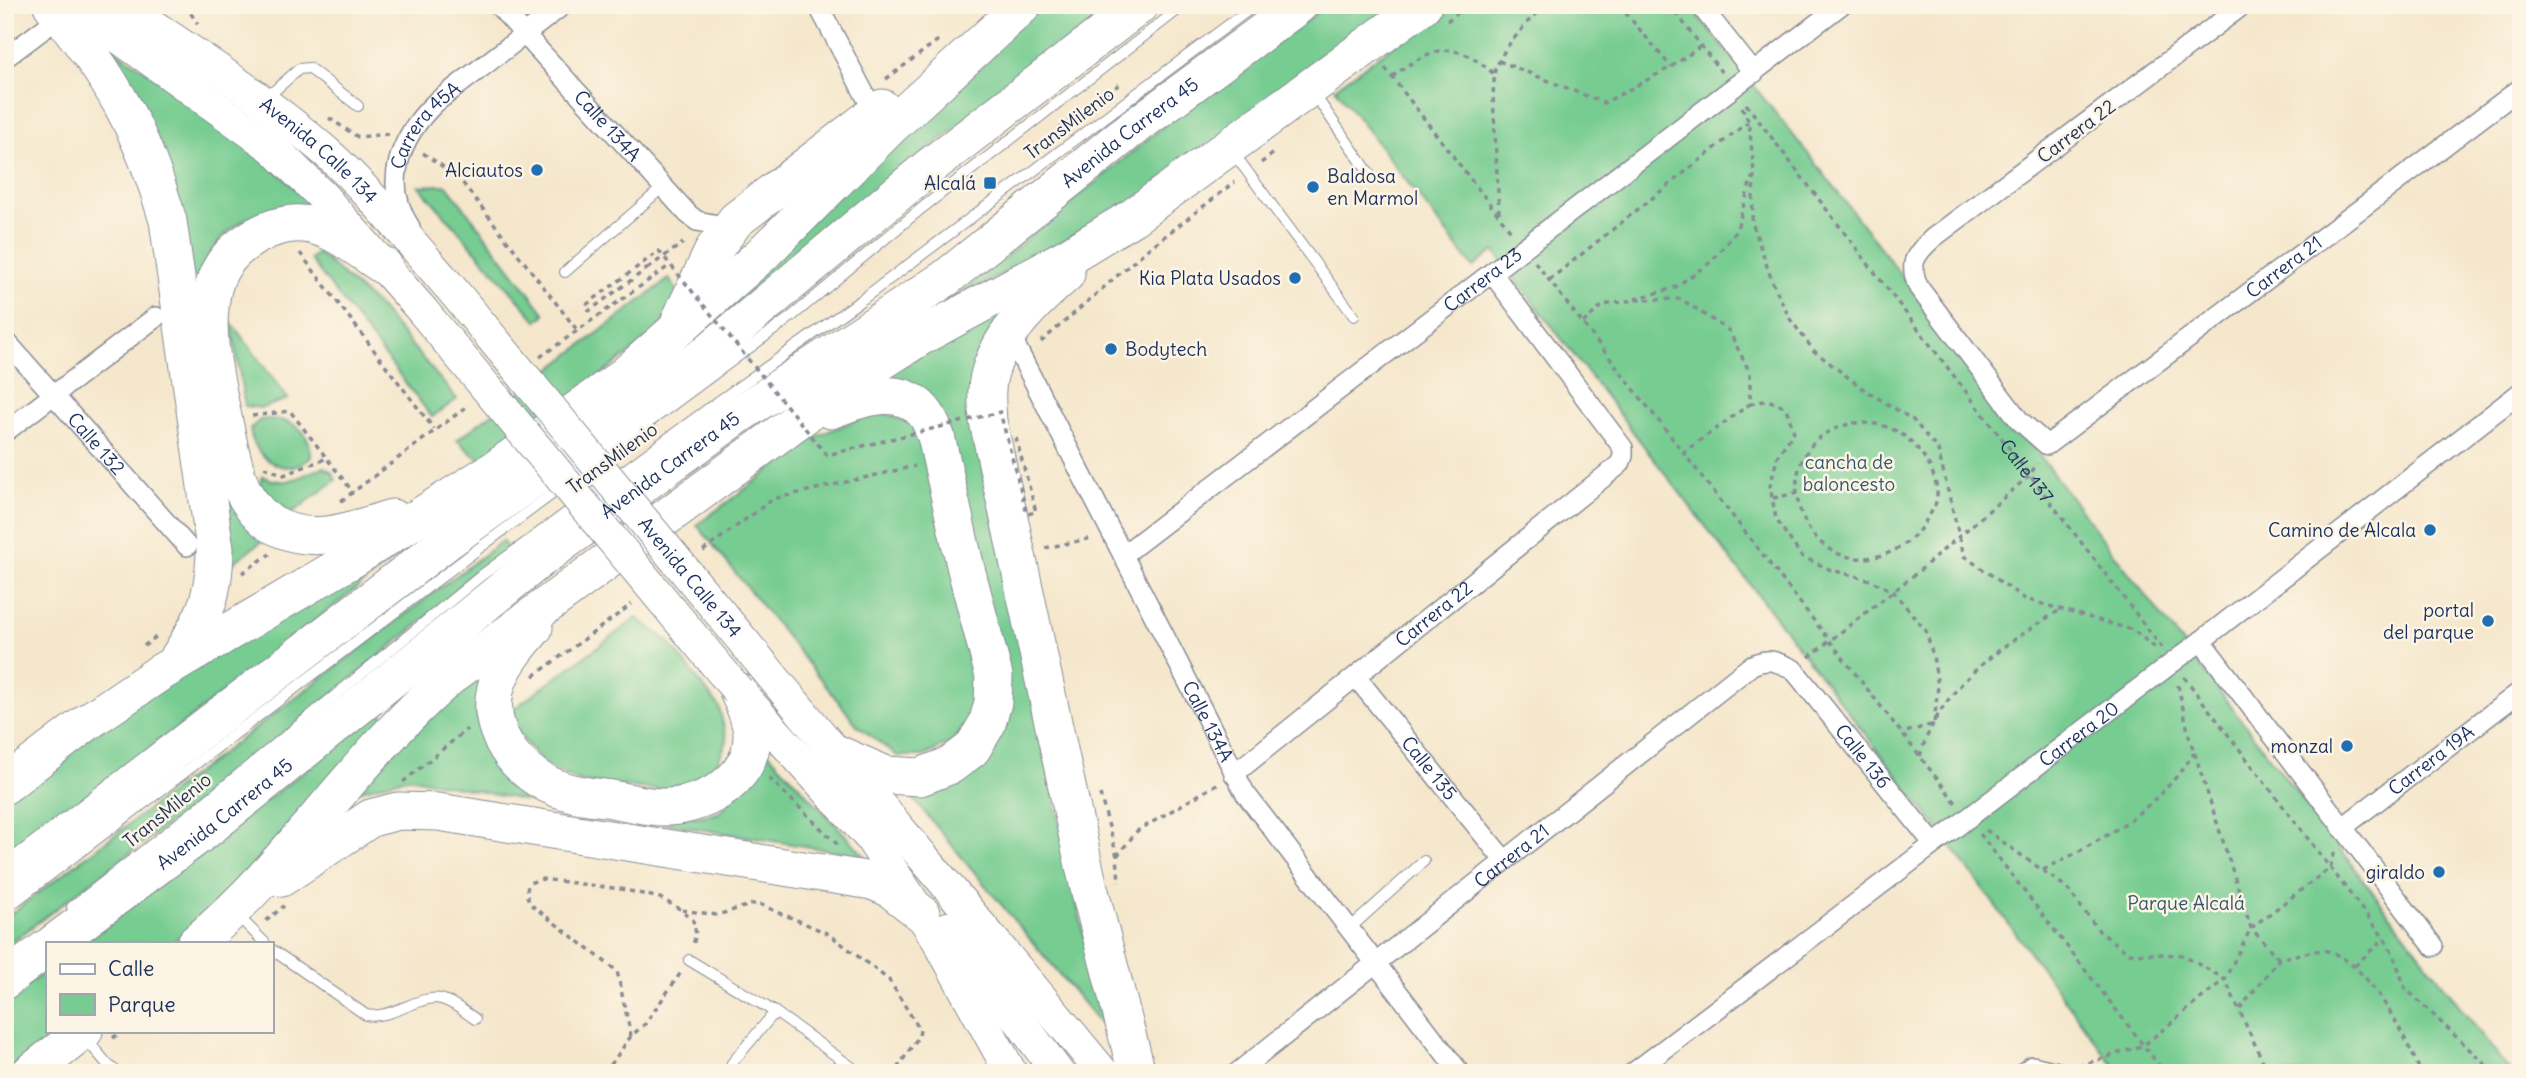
<svg xmlns="http://www.w3.org/2000/svg" width="2526" height="1078" font-family="Delius,sans-serif">
<style>
.green{fill:#76cc91;stroke:#487e78;stroke-width:2}
.lines{fill:none;stroke-linecap:round;stroke-linejoin:round}
.lane-casing{stroke:#888b95;stroke-width:12}
.street-casing{stroke:#888b95;stroke-width:22}
.primary-casing{stroke:#888b95;stroke-width:34}
.highway-casing{stroke:#888b95;stroke-width:39}
.path{stroke:#888b95;stroke-width:3.5;stroke-dasharray:5 5;stroke-linecap:butt}
.lane{stroke:#fff;stroke-width:10}
.street{stroke:#fff;stroke-width:19}
.primary{stroke:#fff;stroke-width:32}
.highway{stroke:#fff;stroke-width:37}
.primary-bridge-casing{stroke:#888b95;stroke-width:34;stroke-linecap:butt}
.path-bridge{stroke:#888b95;stroke-width:3.5;stroke-dasharray:5 5;stroke-linecap:butt}
.primary-bridge{stroke:#fff;stroke-width:32}
.poi-dot{fill:#1f6fb2;stroke:#fcf5e5;stroke-width:2.5}
.labels{text-anchor:middle;dominant-baseline:central;stroke-width:5;stroke-linejoin:round;paint-order:stroke}
.street-label{font-size:19px;fill:#1b2f5e;stroke:#fcf5e5}
.poi-label{font-size:19px;fill:#1b2f5e;stroke:#fcf5e5;text-anchor:end}
.park-label{font-size:19px;fill:#32566b;stroke:#fcf5e5}
</style>
<rect width="100%" height="100%" fill="#fcf5e5"/>
<filter id="ink" filterUnits="userSpaceOnUse"><feTurbulence type="fractalNoise" baseFrequency=".0143" numOctaves="2"/><feDisplacementMap in="SourceGraphic" scale="14" xChannelSelector="R" yChannelSelector="G"/><feConvolveMatrix kernelMatrix="1 2 1 2 8 2 1 2 1" color-interpolation-filters="sRGB"/></filter>
<filter id="wash" filterUnits="userSpaceOnUse"><feTurbulence type="fractalNoise" baseFrequency=".00686" numOctaves="4" result="noise"/><feDisplacementMap in="SourceGraphic" scale="28" xChannelSelector="R" yChannelSelector="G"/><feGaussianBlur stdDeviation="1.57" result="paint"/><feColorMatrix in="noise" values="0 0 0 0 0 0 0 0 0 0 0 0 0 0 0 0 0 1.4 0 .05"/><feComposite in="paint" operator="in"/></filter>
<g filter="url(#wash)">
<rect width="100%" height="100%" fill="#f5e7cc"/>
<g class="green">
<polygon points="1038,5 1115,5 842,216 712,328 705,320"/>
<polygon points="1328,5 1400,5 1139,200 936,310 975,282 1172,119"/>
<polygon points="1448,5 1689,5 1817,165 2511,1073 2119,1073 1949,843 1494,251 1473,267 1335,88"/>
<path d="M 100,40 L 221,121 L 313,204 C 268,205 223,220 205,265 C 200,280 196,297 192,313 Z"/>
<polygon points="447,185 545,314 537,321 419,186"/>
<polygon points="318,253 379,307 457,399 432,417 310,259"/>
<polygon points="669,279 681,296 654,335 490,458 477,458 457,440"/>
<polygon points="1026,297 971,411 1104,1028 906,790 988,745 947,431 881,377"/>
<polygon points="231,322 288,399 262,408 245,406"/>
<polygon points="871,413 888,414 914,426 930,451 971,649 975,687 970,720 951,742 924,756 897,756 858,726 697,525 813,438"/>
<path d="M 268,419 C 292,419 311,430 311,457 C 287,481 253,458 250,429 L 260,420 Z"/>
<path d="M 324,467 L 333,473 L 336,480 L 292,513 L 274,501 L 260,483 L 262,476 C 289,489 299,475 324,467 Z"/>
<polygon points="495,480 5,863 5,798 168,680"/>
<polygon points="233,497 266,538 225,569 218,505"/>
<polygon points="502,541 509,550 235,774 5,947 5,918"/>
<polygon points="637,618 669,642 719,707 727,741 716,765 696,779 660,790 581,782 544,765 504,716"/>
<polygon points="482,675 476,713 486,749 515,776 697,817 718,813 748,781 759,743 865,856 522,800 408,777 358,791 408,736"/>
<polygon points="380,712 389,723 203,918 172,943 82,943"/>
<polygon points="47,970 47,1031 62,1031 5,1073 5,1003"/>
</g>
</g>
<g filter="url(#ink)">
<g class="lines">
<g class="lane-casing">
<g id="lane">
<polyline points="1314,94 1369,173"/>
<polyline points="265,99 299,69 309,68 358,106"/>
<polyline points="1232,151 1354,316"/>
<polyline points="565,272 662,188"/>
<polyline points="72,907 193,812 482,575 716,403 860,301 1255,5"/>
<polyline points="5,909 478,549 791,317 922,208 1184,5"/>
<polyline points="238,916 265,943"/>
<polyline points="1349,929 1424,861"/>
<path d="M 271,949 L 366,1015 C 391,1020 420,994 441,999 C 453,1002 465,1012 475,1019"/>
<polyline points="689,960 775,1012"/>
<polyline points="86,1039 108,1065 118,1073"/>
<polyline points="732,1073 732,1063 775,1012 860,1073"/>
</g>
</g>
<g class="street-casing">
<g id="street">
<path id="s2" d="M 498,5 L 688,214 L 697,221 L 729,227"/>
<polyline points="818,5 875,114"/>
<polyline points="1700,5 1754,73"/>
<path id="s3" d="M 2243,5 L 1933,238 C 1914,255 1908,264 1919,288 L 2019,420 L 2047,445 L 2521,88"/>
<polyline points="5,58 61,16"/>
<path id="s4" d="M 410,227 C 381,183 401,136 435,103 L 563,5"/>
<path id="s5" d="M 1010,335 L 1245,793 L 1460,1073"/>
<path id="s6" d="M 5,340 L 187,546"/>
<polyline points="5,432 156,317"/>
<path id="s7" d="M 1123,555 L 1841,5"/>
<polyline points="2201,641 2433,946"/>
<path id="s8" d="M 1356,677 L 1504,860"/>
<path id="s9" d="M 1234,774 L 1620,464 L 1623,456 L 1623,448 L 1492,273"/>
<path id="s10" d="M 2342,828 L 2521,691"/>
<path id="s11" d="M 1237,1073 L 1752,665 C 1769,657 1777,662 1793,669 L 1933,843"/>
<path id="s12" d="M 1633,1073 L 2201,641 L 2521,392"/>
<polyline points="2023,1073 2032,1066 2062,1073"/>
</g>
</g>
<g class="primary-casing">
<g id="primary">
<polyline points="74,5 273,148 323,197 421,309"/>
<path id="s13" d="M 122,5 C 191,52 263,97 326,152 C 371,192 409,241 449,286"/>
<path d="M 763,665 C 875,802 991,936 1103,1073"/>
<polyline points="741,694 870,837 938,940 1011,1073"/>
<polyline points="948,928 975,960 1058,1073"/>
</g>
</g>
<g class="highway-casing">
<g id="highway">
<path d="M 52,5 C 111,75 143,133 168,221 L 215,549 C 214,601 204,617 177,660"/>
<path d="M 384,266 C 363,253 339,232 315,226 C 293,220 273,226 254,237 C 235,248 220,263 214,285 C 202,329 215,378 224,422 C 229,444 233,468 242,489 C 248,502 261,518 273,525 C 313,547 352,530 392,518"/>
<path d="M 1066,274 C 1036,300 1001,333 990,372 C 985,388 987,405 988,421 L 1088,884 L 1137,1073"/>
<polyline points="680,320 714,249 736,220 882,108"/>
<path d="M 831,410 C 860,398 904,382 927,416 C 931,422 933,430 936,436 L 965,565 L 994,676 L 993,702 L 987,724 L 972,749 L 951,765 L 920,777 L 886,775 L 835,753"/>
<path d="M 534,628 C 522,642 508,658 500,676 C 478,726 517,777 565,791 C 580,796 597,797 612,799 C 628,802 644,806 660,807 C 700,809 752,782 752,736 C 752,721 744,705 738,691"/>
<polyline points="5,785 86,723 158,674 354,558 497,468 624,376 760,256 890,127 1023,5"/>
<polyline points="281,878 371,818 398,811 438,812 872,881 889,888 921,913"/>
<polyline points="5,881 446,542 705,355 929,167 1140,5"/>
<path id="s14" d="M 54,943 L 206,830 L 539,560 L 737,416 L 946,278 L 1125,134 L 1299,5"/>
<path d="M 196,943 C 291,864 357,756 451,676 L 855,378 L 920,337 L 1067,257 L 1133,217 L 1423,5"/>
<polyline points="5,980 47,948"/>
<polyline points="30,1073 84,1031"/>
</g>
</g>
<g class="path">
<polyline points="185,5 198,24"/>
<polyline points="1619,5 1671,67"/>
<polyline points="1628,5 1629,9 1636,5"/>
<polyline points="1670,5 1722,73"/>
<polyline points="1447,21 1468,5"/>
<polyline points="1499,61 1604,103 1671,67 1701,46"/>
<polyline points="1385,68 1513,234"/>
<path d="M 1392,77 C 1433,46 1454,38 1495,75"/>
<polyline points="886,79 941,38"/>
<path id="s1" d="M 1746,104 L 2162,648"/>
<polyline points="1742,107 1749,122 1754,172 1752,222 1772,281 1790,319 1814,351 1862,388 1913,420 1938,450 1964,556 2025,599 2133,630 2158,650"/>
<polyline points="329,118 358,137 389,134"/>
<polyline points="1059,129 1121,83"/>
<polyline points="423,153 458,177 577,330"/>
<polyline points="1261,163 1274,153"/>
<polyline points="1499,213 1493,95 1495,69 1506,48 1533,16 1553,5"/>
<polyline points="300,253 434,429"/>
<polyline points="1535,262 1956,803"/>
<polyline points="648,268 683,243"/>
<polyline points="1549,280 1748,122"/>
<polyline points="1635,299 1674,288 1711,262 1736,232 1752,177"/>
<polyline points="1583,323 1603,305 1634,300 1681,299 1729,331 1750,373 1750,404 1684,452"/>
<polyline points="1041,342 1148,249 1235,182"/>
<polyline points="540,357 669,266"/>
<polyline points="1750,404 1768,400 1786,408 1794,432 1778,455 1770,486 1776,519 1801,556 1831,570 1867,579 1893,591 1926,631 1933,656 1938,686 1934,724 1902,733"/>
<polyline points="252,416 290,411 353,492"/>
<path d="M 1853,423 C 1868,423 1880,423 1894,430 C 1915,439 1937,470 1937,493 C 1938,504 1930,514 1925,522 C 1913,541 1896,553 1874,557 C 1801,571 1765,463 1832,430 C 1839,427 1846,425 1853,423 Z"/>
<polyline points="264,467 284,475 327,458"/>
<polyline points="1773,498 1797,493"/>
<polyline points="341,501 469,405"/>
<polyline points="1045,548 1093,538"/>
<polyline points="703,551 773,499 915,466"/>
<polyline points="242,573 270,554"/>
<polyline points="144,646 157,636"/>
<polyline points="1809,657 1918,572 2030,475 2037,463"/>
<polyline points="534,676 632,604"/>
<polyline points="2184,677 2384,938 2393,953 2405,988 2487,1066 2516,1073"/>
<polyline points="2178,685 2189,736 2251,928 2279,959"/>
<path d="M 1920,756 C 1941,685 2000,647 2060,610"/>
<polyline points="769,778 839,846"/>
<polyline points="403,782 467,729"/>
<polyline points="1100,794 1117,856 1119,882"/>
<polyline points="1986,830 2066,887 2100,932 2128,953 2182,955 2225,979 2239,1010"/>
<polyline points="1980,834 2165,1073"/>
<polyline points="1117,856 1137,831 1219,783"/>
<path d="M 2043,870 C 2104,839 2154,813 2194,753"/>
<polyline points="682,910 717,915 757,903 829,934 889,980 920,1030 919,1036 894,1073"/>
<polyline points="266,921 284,906"/>
<polyline points="2355,966 2384,938"/>
<polyline points="631,1036 617,971 530,904 526,893 529,883 542,879 621,889 660,898 680,909 693,920 696,934 693,945"/>
<polyline points="113,1038 122,1031"/>
<polyline points="2079,1066 2144,1045 2225,979 2251,928 2330,868 2335,851"/>
<polyline points="605,1073 631,1036 645,1024 682,971"/>
<path d="M 2264,1073 L 2265,1066 L 2239,1010 L 2279,959 C 2290,957 2318,948 2327,951 C 2369,962 2405,1036 2421,1073"/>
</g>
<use href="#lane" class="lane"/>
<use href="#street" class="street"/>
<use href="#primary" class="primary"/>
<use href="#highway" class="highway"/>
<g class="primary-bridge-casing">
<g id="primary-bridge">
<path id="s15" d="M 449,286 L 763,665"/>
<polyline points="421,309 738,691"/>
</g>
</g>
<polyline class="path-bridge" points="648,268 589,311 586,305 659,251 827,455 1000,412 1027,514 1036,512 1016,438"/>
<use href="#primary-bridge" class="primary-bridge"/>
</g>
</g>
<g class="poi-dot">
<circle cx="537" cy="170" r="7"/>
<rect x="983" y="176" width="14" height="14" rx="3.5"/>
<circle cx="1313" cy="187" r="7"/>
<circle cx="1295" cy="278" r="7"/>
<circle cx="1111" cy="349" r="7"/>
<circle cx="2430" cy="530" r="7"/>
<circle cx="2488" cy="621" r="7"/>
<circle cx="2347" cy="746" r="7"/>
<circle cx="2439" cy="872" r="7"/>
</g>
<g class="labels">
<g class="street-label">
<text transform="translate(1069 123) rotate(-37)">TransMilenio</text>
<text stroke="none"><textPath href="#s2" startOffset="163">Calle 134A</textPath></text>
<text stroke="none"><textPath href="#s4" startOffset="114">Carrera 45A</textPath></text>
<text transform="translate(2076 131) rotate(-37)">Carrera 22</text>
<text stroke="none"><textPath href="#s14" startOffset="1348">Avenida Carrera 45</textPath></text>
<text stroke="none"><textPath href="#s13" startOffset="245">Avenida Calle 134</textPath></text>
<text stroke="none"><textPath href="#s3" startOffset="945">Carrera 21</textPath></text>
<text stroke="none"><textPath href="#s7" startOffset="453">Carrera 23</textPath></text>
<text stroke="none"><textPath href="#s6" startOffset="138">Calle 132</textPath></text>
<text transform="translate(612 458) rotate(-36)">TransMilenio</text>
<text stroke="none"><textPath href="#s14" startOffset="780">Avenida Carrera 45</textPath></text>
<text stroke="none"><textPath href="#s1" startOffset="462">Calle 137</textPath></text>
<text stroke="none"><textPath href="#s15" startOffset="378">Avenida Calle 134</textPath></text>
<text stroke="none"><textPath href="#s9" startOffset="256">Carrera 22</textPath></text>
<text stroke="none"><textPath href="#s5" startOffset="434">Calle 134A</textPath></text>
<text stroke="none"><textPath href="#s12" startOffset="560">Carrera 20</textPath></text>
<text stroke="none"><textPath href="#s11" startOffset="812">Calle 136</textPath></text>
<text stroke="none"><textPath href="#s10" startOffset="112">Carrera 19A</textPath></text>
<text stroke="none"><textPath href="#s8" startOffset="117">Calle 135</textPath></text>
<text transform="translate(167 810) rotate(-39)">TransMilenio</text>
<text stroke="none"><textPath href="#s14" startOffset="214">Avenida Carrera 45</textPath></text>
<text stroke="none"><textPath href="#s11" startOffset="350">Carrera 21</textPath></text>
</g>
<g class="poi-label">
<text x="523" y="170">Alciautos</text>
<text x="1327" y="176" text-anchor="start">Baldosa<tspan x="1327" dy="22">en Marmol</tspan></text>
<text x="976" y="183">Alcalá</text>
<text x="1281" y="278">Kia Plata Usados</text>
<text x="1125" y="349" text-anchor="start">Bodytech</text>
<text x="2416" y="530">Camino de Alcala</text>
<text x="2474" y="610">portal<tspan x="2474" dy="22">del parque</tspan></text>
<text x="2333" y="746">monzal</text>
<text x="2425" y="872">giraldo</text>
</g>
<g class="park-label">
<text x="1849" y="462">cancha de<tspan x="1849" dy="22">baloncesto</tspan></text>
<text x="2186" y="903">Parque Alcalá</text>
</g>
</g>
<rect width="2526" height="1078" fill="none" stroke="#fcf5e5" stroke-width="28"/>
<rect x="46" y="942" width="228" height="91" fill="#fcf5e5" stroke="#a2a6af" stroke-width="2"/>
<rect x="60" y="964" width="35" height="10" fill="#ffffff" stroke="#a2a6af" stroke-width="2"/>
<text x="108" y="976" font-size="21" fill="#1b2f5e">Calle</text>
<rect x="60" y="994" width="35" height="21" fill="#76cc91" stroke="#a2a6af" stroke-width="2"/>
<text x="108" y="1012" font-size="21" fill="#1b2f5e">Parque</text>
</svg>
